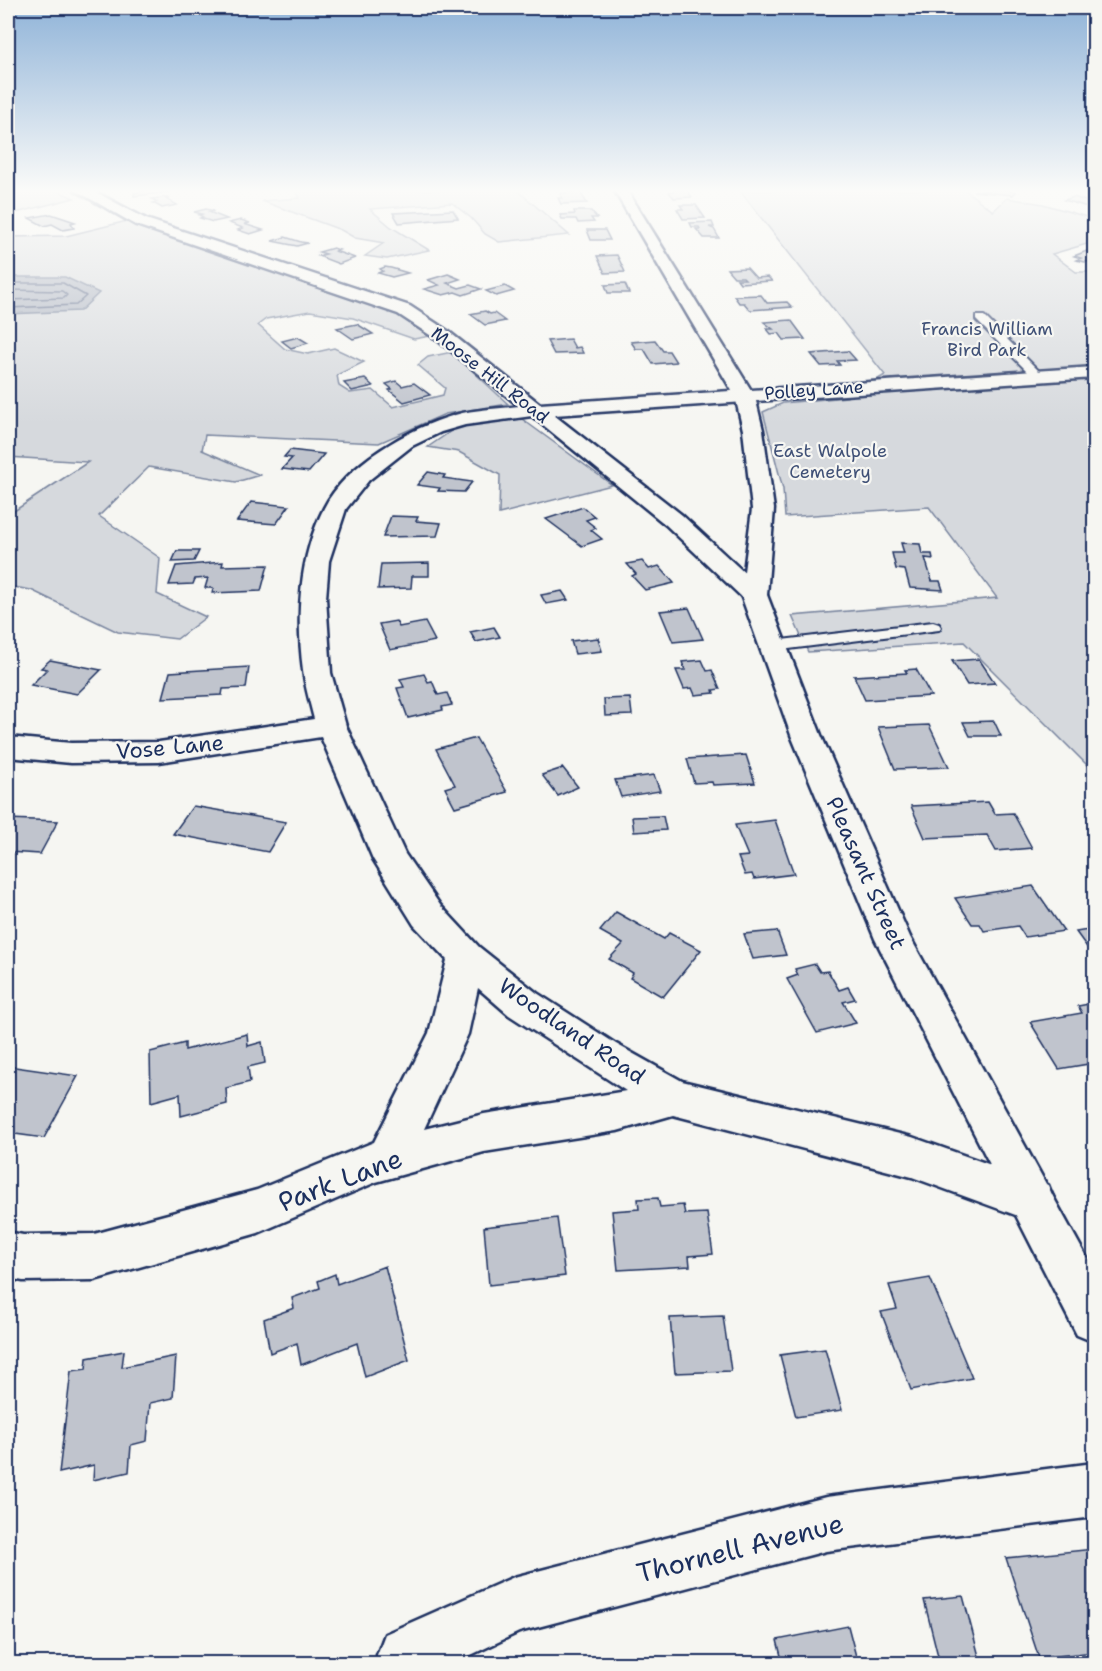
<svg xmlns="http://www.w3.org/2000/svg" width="1102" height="1671" font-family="'Shantell Sans',sans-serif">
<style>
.green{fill:#d6d9dd;stroke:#78849e;stroke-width:1.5}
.water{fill:#abb2c0;stroke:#717e99;stroke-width:1.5}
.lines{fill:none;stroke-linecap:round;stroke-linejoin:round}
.shore{stroke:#556385;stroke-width:1.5}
.building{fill:#c0c4cd;stroke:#1b2f5e;stroke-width:1.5}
.service-casing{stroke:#1b2f5e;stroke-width:4}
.minor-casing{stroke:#1b2f5e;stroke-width:5}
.tertiary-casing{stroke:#1b2f5e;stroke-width:5}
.service{fill:#f6f6f2;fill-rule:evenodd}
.minor{fill:#f6f6f2;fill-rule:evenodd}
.tertiary{fill:#f6f6f2;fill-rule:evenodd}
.labels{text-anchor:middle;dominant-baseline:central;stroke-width:4.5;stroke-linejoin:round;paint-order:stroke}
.far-park-label{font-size:18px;fill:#405177;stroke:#f6f6f2}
.far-street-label{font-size:18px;fill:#1b2f5e;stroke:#f6f6f2}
.street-label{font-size:22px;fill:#1b2f5e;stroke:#f6f6f2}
.near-street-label{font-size:27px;fill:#1b2f5e;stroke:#f6f6f2}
</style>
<rect width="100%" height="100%" fill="#f6f6f2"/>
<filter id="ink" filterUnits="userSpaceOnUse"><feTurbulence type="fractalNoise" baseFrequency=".0167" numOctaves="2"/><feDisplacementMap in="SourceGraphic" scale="12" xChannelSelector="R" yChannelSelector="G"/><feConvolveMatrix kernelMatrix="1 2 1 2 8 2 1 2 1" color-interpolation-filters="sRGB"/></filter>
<g filter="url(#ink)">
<g class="green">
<polygon points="24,190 56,190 74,198 8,215 8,198"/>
<polygon points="295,190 517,190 569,235 499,242 485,234 471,218 452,203 370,209 391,227 429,250 387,259 365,256 384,243 355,238 341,230 262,201 300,198"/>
<polygon points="965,190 993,211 1007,198 1043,204 1094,219 1094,242 1052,254 1076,272 1094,272 1094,772 964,642 808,652 792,616 997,598 929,507 785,517 783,489 763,412 783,403 847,397 885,375 740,191"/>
<polygon points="127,221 397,313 430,336 414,339 353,318 310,311 266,319 258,325 285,349 308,354 334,348 364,362 337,375 339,386 350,393 373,390 393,407 443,395 445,388 418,365 428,357 452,352 508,404 445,414 379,443 205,435 202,450 260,475 236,482 149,467 99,516 160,558 157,594 206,617 177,639 118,632 31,590 8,586 8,515 88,462 8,457 8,237 66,236"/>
<polygon points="522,419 612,485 499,514 500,475 459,452 428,447 460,425"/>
</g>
<polygon class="water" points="8,277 65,277 99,293 80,311 8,314"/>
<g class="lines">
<g class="shore">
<polyline points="8,283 63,283 86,296 76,305 8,308"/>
<polyline points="8,290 62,291 67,295 64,298 8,300"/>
</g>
</g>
<g class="building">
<polygon points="150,190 169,190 170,192 134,196 134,193"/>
<polygon points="677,190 687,190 692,197 674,198 669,192"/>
<polygon points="1006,190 1016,192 1013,195 973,191"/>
<polygon points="580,192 587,203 561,204 558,198 562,198 560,193"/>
<polygon points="167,197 169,198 166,199 177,205 162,208 153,203 157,202 152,199"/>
<polygon points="1074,197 1094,204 1094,209 1064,200"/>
<polygon points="680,205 696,205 705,218 683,219 677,209 683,209"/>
<polygon points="206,209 214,211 209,212 227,219 213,222 200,218 203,217 199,215 202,214 194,212"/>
<polygon points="453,210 458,218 399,223 393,213"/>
<polygon points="574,211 591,211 597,218 591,218 594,222 578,223 576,219 562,219 560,215 575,214"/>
<polygon points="51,214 75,222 71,223 74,228 63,230 52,224 44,226 29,218"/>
<polygon points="241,220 250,223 244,224 263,230 250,234 238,230 243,228 229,223"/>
<polygon points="712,222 714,227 709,227 714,229 719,238 704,238 696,229 700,229 699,227 692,227 690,223"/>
<polygon points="587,230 605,230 610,240 591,240"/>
<polygon points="285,237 301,242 308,243 297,246 272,241"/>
<polygon points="333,248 339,250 335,251 355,258 339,264 318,256 326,254 319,252"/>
<polygon points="1092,249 1094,249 1094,261 1085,262 1076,260 1081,258 1074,256"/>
<polygon points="617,255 625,272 605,273 597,256"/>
<polygon points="385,267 391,268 408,273 392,277 378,273 383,271 380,269"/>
<polygon points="747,268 756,278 768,277 772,281 740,283 737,279 745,279 743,277 734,277 727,269"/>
<polygon points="448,274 460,279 447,283 459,288 470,285 481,289 463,295 455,292 443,295 424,289 439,285 428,280"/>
<polygon points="625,284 629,293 608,293 605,285"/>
<polygon points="505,286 514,291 496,296 486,291"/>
<polygon points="761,295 767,303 787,302 792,307 750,310 744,303 739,303 734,296"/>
<polygon points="485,311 490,314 494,313 505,321 485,325 470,314"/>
<polygon points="791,320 805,339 784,340 779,333 771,334 767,329 773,329 764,322"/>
<polygon points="357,324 373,334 353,339 337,328"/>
<polygon points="298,337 308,343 291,348 282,341"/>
<polygon points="570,339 575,348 580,347 583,353 554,354 547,341"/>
<polygon points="655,340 663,351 669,351 676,362 653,364 644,349 636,349 631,342"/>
<polygon points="848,351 856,360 837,361 840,365 821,366 811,354"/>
<polygon points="365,379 373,386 352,391 344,383"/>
<polygon points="396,381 402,386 414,383 430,395 404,402 389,390 392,389 386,384"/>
<polygon points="290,450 324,454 309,472 282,469 292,458 284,457"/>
<polygon points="428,472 445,475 443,478 472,482 464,492 438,491 440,488 417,485"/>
<polygon points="251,502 289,506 276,524 237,521"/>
<polygon points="583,507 595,517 586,520 596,528 591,530 602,539 582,546 546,519"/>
<polygon points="391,516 418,517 416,521 441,523 437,536 383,537"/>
<polygon points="901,543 920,544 922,554 932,554 933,559 925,558 932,581 940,581 943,590 910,588 905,570 896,569 892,553 904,553"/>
<polygon points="177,551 199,551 194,561 172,562"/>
<polygon points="642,561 649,569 659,566 674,583 645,590 632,576 636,574 627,564"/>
<polygon points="223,562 222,566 268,565 261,591 212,593 213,588 205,588 208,578 195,579 193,584 169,585 176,566"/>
<polygon points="429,563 429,576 412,576 411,588 378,589 381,564"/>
<polygon points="562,591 568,600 546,604 541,595"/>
<polygon points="689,608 703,639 673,642 660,611"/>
<polygon points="396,621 399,627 425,622 435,641 390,650 379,624"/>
<polygon points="494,627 500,637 476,642 470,632"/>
<polygon points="598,638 602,651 575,654 571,641"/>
<polygon points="979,659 995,683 967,685 952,661"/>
<polygon points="50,660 101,670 77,694 31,685 47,669 41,668"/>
<polygon points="702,660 707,671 712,670 720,689 713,690 714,693 695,695 692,688 684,689 676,670 685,670 682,662"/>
<polygon points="249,667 246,688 223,689 222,695 163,698 170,672"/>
<polygon points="916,669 931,696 865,700 854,676 907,673 905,670"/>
<polygon points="424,674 428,682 432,681 438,695 447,693 452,705 442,707 443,710 408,718 397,688 404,687 400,679"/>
<polygon points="630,698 632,715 605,716 604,699"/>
<polygon points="994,721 1001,736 970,736 963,722"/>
<polygon points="929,725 949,767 895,769 878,727"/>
<polygon points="476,738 507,792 455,807 445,788 455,785 436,749"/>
<polygon points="746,755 755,783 713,785 712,782 694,783 687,759"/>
<polygon points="563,768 578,787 558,796 542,775"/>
<polygon points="654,775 660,791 621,797 615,780"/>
<polygon points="988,802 995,814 1013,813 1032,848 996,851 987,835 925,838 911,806"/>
<polygon points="193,806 286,822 268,852 173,834"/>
<polygon points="663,816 666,830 634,832 632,817"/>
<polygon points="8,819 58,821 40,854 8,852"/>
<polygon points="775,820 794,874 754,879 752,874 745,875 738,857 748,856 735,825"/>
<polygon points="1033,886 1064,931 1025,937 1018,926 984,931 980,924 972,924 955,898"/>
<polygon points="616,912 664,939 669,933 701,950 663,997 630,978 633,973 609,959 623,944 600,931"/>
<polygon points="1094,929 1094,957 1076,932"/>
<polygon points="777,931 786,955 753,959 744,934"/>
<polygon points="815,964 820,972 828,971 839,990 848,987 855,999 843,1002 856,1023 817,1033 787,979 798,975 795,969"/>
<polygon points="1094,1003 1094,1063 1059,1069 1030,1022 1082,1013 1078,1006"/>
<polygon points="247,1034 248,1046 262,1042 265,1063 248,1067 250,1082 226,1088 227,1104 181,1116 180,1094 151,1102 150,1052 185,1043 185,1050"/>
<polygon points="8,1066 78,1076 44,1138 8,1133"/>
<polygon points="658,1198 660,1207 683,1205 685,1214 707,1213 713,1254 689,1256 690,1266 618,1270 612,1211 639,1209 638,1199"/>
<polygon points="557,1218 565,1276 489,1285 484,1227"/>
<polygon points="385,1266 409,1360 365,1377 357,1343 301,1365 297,1343 270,1353 264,1319 294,1308 292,1298 320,1288 318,1281 335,1274 337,1284"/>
<polygon points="930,1278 972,1378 911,1390 881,1312 897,1309 889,1285"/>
<polygon points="723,1316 731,1371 675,1373 670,1318"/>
<polygon points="825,1349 842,1410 796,1417 780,1355"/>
<polygon points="124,1351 122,1367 176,1356 173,1398 150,1403 147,1441 131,1445 129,1472 93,1480 94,1465 59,1473 71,1371 86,1369 87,1358"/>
<polygon points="1094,1549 1094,1652 1039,1658 1006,1558"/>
<polygon points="963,1596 981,1664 940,1664 924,1600"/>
<polygon points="848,1626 858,1664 783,1664 777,1640"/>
</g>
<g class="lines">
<g class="service-casing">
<g id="service">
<polygon points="976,316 984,316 1042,374 1042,378 1034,378 976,320"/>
<polygon points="933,622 939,624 941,627 939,630 773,651 765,646 773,641"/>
</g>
</g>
<g class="minor-casing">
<g id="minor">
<path d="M 75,190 L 92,190 L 146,219 L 410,306 L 448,331 L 540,404 L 745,390 L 752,392 L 755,396 L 752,400 L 745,402 L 554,415 L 682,515 L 763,590 L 767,595 L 763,600 L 754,603 L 745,600 L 666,525 L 532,416 L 465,425 L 441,432 L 412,446 L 369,480 L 346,509 L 329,561 L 326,598 L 331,673 L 346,726 L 405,854 L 440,905 L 479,947 L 537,993 L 616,1044 L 682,1081 L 912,1137 L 1048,1185 L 1054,1200 L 1048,1215 L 1032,1221 L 912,1177 L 673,1115 L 617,1131 L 484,1152 L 376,1182 L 258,1233 L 94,1280 L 23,1281 L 8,1278 L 8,1232 L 23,1235 L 94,1234 L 257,1190 L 374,1142 L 429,1033 L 447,960 L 414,925 L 373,859 L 321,737 L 159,762 L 71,763 L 8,757 L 8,737 L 71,743 L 159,742 L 314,719 C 310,703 305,686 303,670 C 296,617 299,557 324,508 C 346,464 409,428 455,415 C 475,409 498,409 519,406 L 436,339 L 398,314 L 136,225 ZM 478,988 L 509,1015 L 626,1091 L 484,1114 L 424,1129 L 468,1034 Z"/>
<polygon points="1094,1463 1094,1517 826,1551 519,1632 452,1664 378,1664 377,1655 385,1634 514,1577 826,1497"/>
</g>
</g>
<g class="tertiary-casing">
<polygon id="tertiary" points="614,190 627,190 751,390 1094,367 1094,378 756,401 763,430 774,509 767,595 821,735 910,937 1094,1271 1094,1342 1077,1335 875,939 791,735 741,595 752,509 743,430 735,396"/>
</g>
<use href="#service" class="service"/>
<use href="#minor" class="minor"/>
<use href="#tertiary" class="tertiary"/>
</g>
</g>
<linearGradient id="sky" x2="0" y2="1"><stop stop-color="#8fb3d8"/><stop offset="0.45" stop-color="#fbfbf9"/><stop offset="1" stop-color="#fbfbf9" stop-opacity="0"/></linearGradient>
<rect width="1102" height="424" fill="url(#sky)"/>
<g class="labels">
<g class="far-park-label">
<text x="987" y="329">Francis William<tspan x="987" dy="21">Bird Park</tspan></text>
<text x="830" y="451">East Walpole<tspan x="830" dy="21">Cemetery</tspan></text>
</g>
<g class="far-street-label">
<text transform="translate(490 375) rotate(38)">Moose Hill Road</text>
<text transform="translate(814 390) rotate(-4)">Polley Lane</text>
</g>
<g class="street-label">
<text transform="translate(170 747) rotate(-5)">Vose Lane</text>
<text transform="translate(866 873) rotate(66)">Pleasant Street</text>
<text transform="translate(572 1031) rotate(34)">Woodland Road</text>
</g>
<g class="near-street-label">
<text transform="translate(340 1180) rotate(-21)">Park Lane</text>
<text transform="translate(740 1548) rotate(-14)">Thornell Avenue</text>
</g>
</g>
<rect width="1102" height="1671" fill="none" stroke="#f6f6f2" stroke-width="30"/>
<rect x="15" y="15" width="1072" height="1641" fill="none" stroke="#1b2f5e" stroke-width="2" filter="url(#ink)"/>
</svg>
